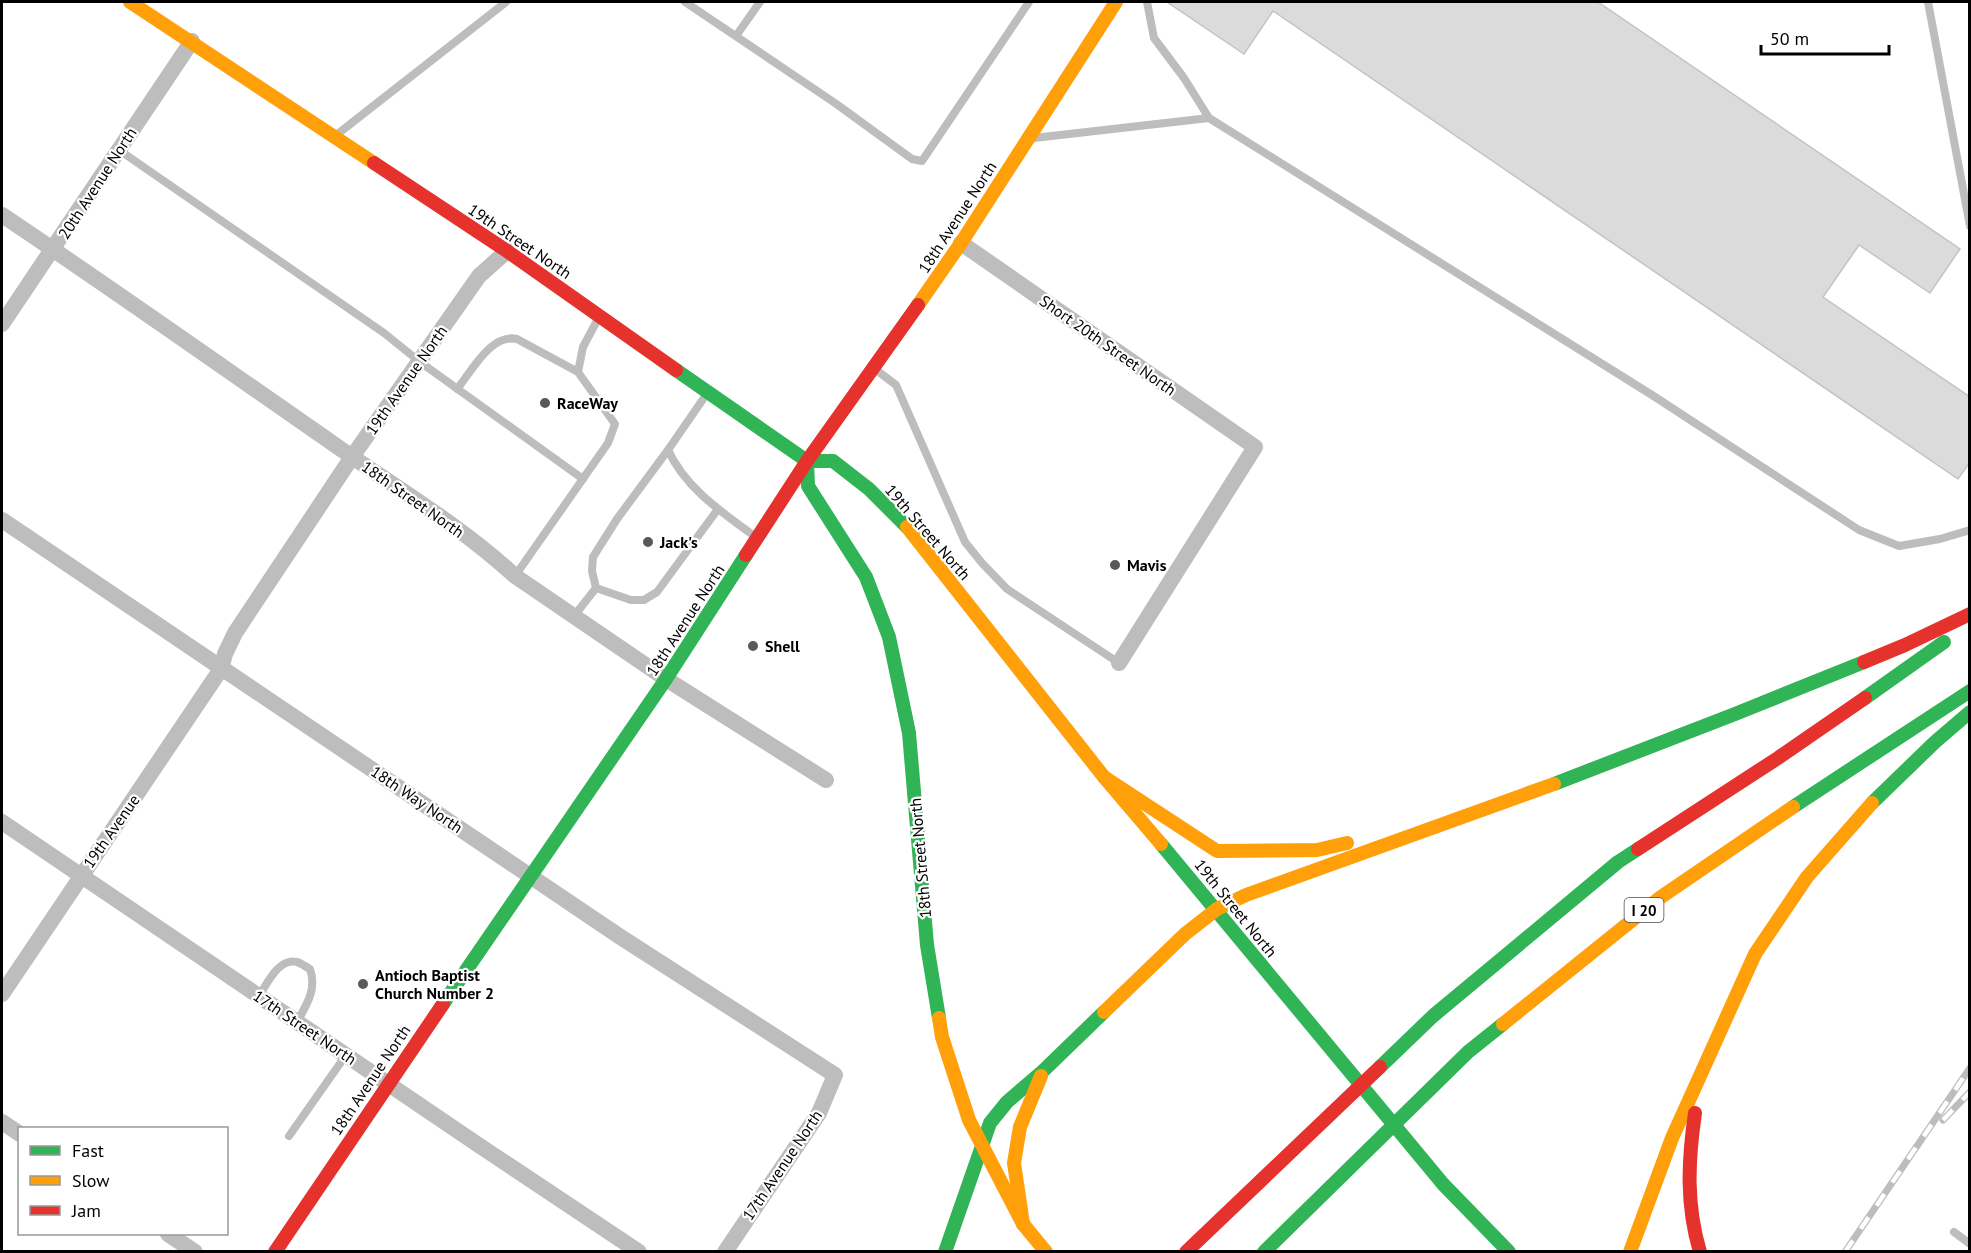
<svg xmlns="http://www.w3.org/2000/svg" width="1971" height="1253" font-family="'PT Sans',sans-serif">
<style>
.building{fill:#dbdbdb;stroke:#c3c3c3;stroke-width:1.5}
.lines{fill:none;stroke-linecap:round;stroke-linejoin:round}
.lane{stroke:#bdbdbd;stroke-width:8}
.street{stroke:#bdbdbd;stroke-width:16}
.fast{stroke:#30b455;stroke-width:14}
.slow{stroke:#ff9f0a;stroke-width:14}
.jam{stroke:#e5322d;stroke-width:14}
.rail-casing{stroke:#bdbdbd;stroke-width:7}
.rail{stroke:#fff;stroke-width:4.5;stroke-dasharray:14;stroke-linecap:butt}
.poi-dot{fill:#595959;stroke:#fff;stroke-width:2}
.labels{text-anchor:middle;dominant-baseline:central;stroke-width:4.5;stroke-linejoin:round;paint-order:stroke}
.shield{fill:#fff;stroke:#4c4c4c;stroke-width:1.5}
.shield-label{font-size:15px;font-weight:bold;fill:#000}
.street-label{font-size:16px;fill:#000;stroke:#fff}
.poi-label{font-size:16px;font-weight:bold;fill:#000;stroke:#fff;text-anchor:start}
</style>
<rect width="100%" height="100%" fill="#fff"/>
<polygon class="building" points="1167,2 1598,2 1960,249 1930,293 1859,245 1823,297 1970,397 1970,462 1958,479 1273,11 1244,54"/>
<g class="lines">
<g class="lane">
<polyline points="685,2 835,103 912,159 922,161 1029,2"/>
<polyline points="1147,2 1154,38 1184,78 1209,118"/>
<polyline points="1928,2 1970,226"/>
<polyline points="736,36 760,2"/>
<polyline points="335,136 506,2"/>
<polyline points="1034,138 1209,118 1652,395 1859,530 1899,546 1940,539 1970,530"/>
<polyline points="119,150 384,333 420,362 583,479"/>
<polyline points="875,369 896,385 965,542 982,563 1007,589 1119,663"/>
<path d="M 457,389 C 472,371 491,333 517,339 L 578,372"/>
<path d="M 708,392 L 668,450 C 686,489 723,513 757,538"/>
<polyline points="668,450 617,519 593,557 592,571 596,588 631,600 644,600 657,592 718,509"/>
<polyline points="515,576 608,443 615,424 578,372 583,347 599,317"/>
<polyline points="574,616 596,588"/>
<path d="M 259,996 C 267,984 279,957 297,962 C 301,963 306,967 310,969 C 317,989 307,1004 297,1022"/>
<polyline points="289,1136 346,1055"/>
<polyline points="1954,1232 1970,1244"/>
</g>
<g class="street">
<path d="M 2,215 C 114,290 224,368 335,445 C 395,487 461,526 515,576 L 666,679 L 826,780"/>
<polyline points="961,243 1255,447 1119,663"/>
<polyline points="2,324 192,41"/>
<polyline points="2,520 619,936 835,1075 819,1113 725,1252"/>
<polyline points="2,822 477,1144 639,1252"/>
<polyline points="2,994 221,669 225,654 235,633 352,457 479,276 507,251"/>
<polyline points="2,1122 20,1134"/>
<polyline points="168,1234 195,1252"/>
</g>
<g class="fast">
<polyline points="676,370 807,461 833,461 869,489 907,527"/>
<polyline points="807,461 808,486 866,577 889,637 909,733 927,945 939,1018"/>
<polyline points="1865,698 1944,642"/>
<polyline points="1554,784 1735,714 1864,662"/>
<polyline points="1872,803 1935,742 1970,712"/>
<polyline points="1793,807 1970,691"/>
<polyline points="1161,844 1443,1184 1509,1252"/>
<polyline points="443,1004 666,679 746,555"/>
<polyline points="1380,1067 1433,1016 1618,862 1638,849"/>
<polyline points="945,1252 990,1123 1007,1102 1043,1071 1104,1012"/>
<polyline points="1264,1252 1468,1052 1503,1024"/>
</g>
<g class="slow">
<polyline points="130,2 374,163"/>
<polyline points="918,305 961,243 1116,2"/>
<polyline points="907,527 1104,777 1161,844"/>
<polyline points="1104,777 1217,851 1317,850 1347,843"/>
<polyline points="1104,1012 1185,934 1217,909 1246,895 1554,784"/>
<polyline points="939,1018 942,1037 969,1120 1023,1224 1046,1252"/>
<polyline points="1503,1024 1661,897 1793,807"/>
<polyline points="1023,1224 1014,1163 1020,1127 1041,1076"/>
<polyline points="1630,1252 1672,1138 1755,954 1807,877 1872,803"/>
</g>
<g class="jam">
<polyline points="374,163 507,251 676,370"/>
<polyline points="746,555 807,461 918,305"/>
<polyline points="1864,662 1905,645 1970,614"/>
<polyline points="1638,849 1778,758 1865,698"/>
<path d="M 1695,1113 C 1688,1161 1686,1205 1700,1252"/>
<polyline points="275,1252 443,1004"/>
<polyline points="1186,1252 1380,1067"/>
</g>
<g class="rail-casing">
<g id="rail">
<polyline points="1943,1120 1970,1092"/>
<polyline points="1845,1252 1970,1068"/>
</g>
</g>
<use href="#rail" class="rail"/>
</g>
<g class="poi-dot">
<circle cx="545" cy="403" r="6"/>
<circle cx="648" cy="542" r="6"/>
<circle cx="1115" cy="565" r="6"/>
<circle cx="753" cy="646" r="6"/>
<circle cx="363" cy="984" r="6"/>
</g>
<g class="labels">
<rect class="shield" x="1624.5" y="898" width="39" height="24" rx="4.5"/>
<g class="shield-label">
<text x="1644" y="910">I 20</text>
</g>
<g class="street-label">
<text transform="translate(97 183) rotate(-57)">20th Avenue North</text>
<text transform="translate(957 217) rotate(-57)">18th Avenue North</text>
<text transform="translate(520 241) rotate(34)">19th Street North</text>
<text transform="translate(1108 345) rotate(35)">Short 20th Street North</text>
<text transform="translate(406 380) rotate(-55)">19th Avenue North</text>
<text transform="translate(413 499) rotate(35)">18th Street North</text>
<text transform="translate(928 532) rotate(49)">19th Street North</text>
<text transform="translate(685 620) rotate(-57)">18th Avenue North</text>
<text transform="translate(417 799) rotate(34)">18th Way North</text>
<text transform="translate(111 831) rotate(-55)">19th Avenue</text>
<text transform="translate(920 858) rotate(-95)">18th Street North</text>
<text transform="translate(1236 908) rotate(51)">19th Street North</text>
<text transform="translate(305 1027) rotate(34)">17th Street North</text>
<text transform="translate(370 1080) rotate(-56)">18th Avenue North</text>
<text transform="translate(782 1165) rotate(-56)">17th Avenue North</text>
</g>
<g class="poi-label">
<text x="557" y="403">RaceWay</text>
<text x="660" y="542">Jack's</text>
<text x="1127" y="565">Mavis</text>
<text x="765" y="646">Shell</text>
<text x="375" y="975">Antioch Baptist<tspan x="375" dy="18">Church Number 2</tspan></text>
</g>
</g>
<rect width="1971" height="1253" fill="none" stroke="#000000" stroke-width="6"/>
<rect x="18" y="1127" width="210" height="108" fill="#ffffff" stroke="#999999" stroke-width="1.5"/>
<rect x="30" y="1146" width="30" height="9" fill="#30b455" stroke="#999999" stroke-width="1.5"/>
<text x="72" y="1157" font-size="18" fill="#000000">Fast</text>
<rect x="30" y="1176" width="30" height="9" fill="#ff9f0a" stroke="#999999" stroke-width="1.5"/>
<text x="72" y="1187" font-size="18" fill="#000000">Slow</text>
<rect x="30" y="1206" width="30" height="9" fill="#e5322d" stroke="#999999" stroke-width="1.5"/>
<text x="72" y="1217" font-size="18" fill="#000000">Jam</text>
<path d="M1761 45v9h128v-9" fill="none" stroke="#000000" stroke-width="3"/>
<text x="1770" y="45" font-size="18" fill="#000000" stroke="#ffffff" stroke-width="4.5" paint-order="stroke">50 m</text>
</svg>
